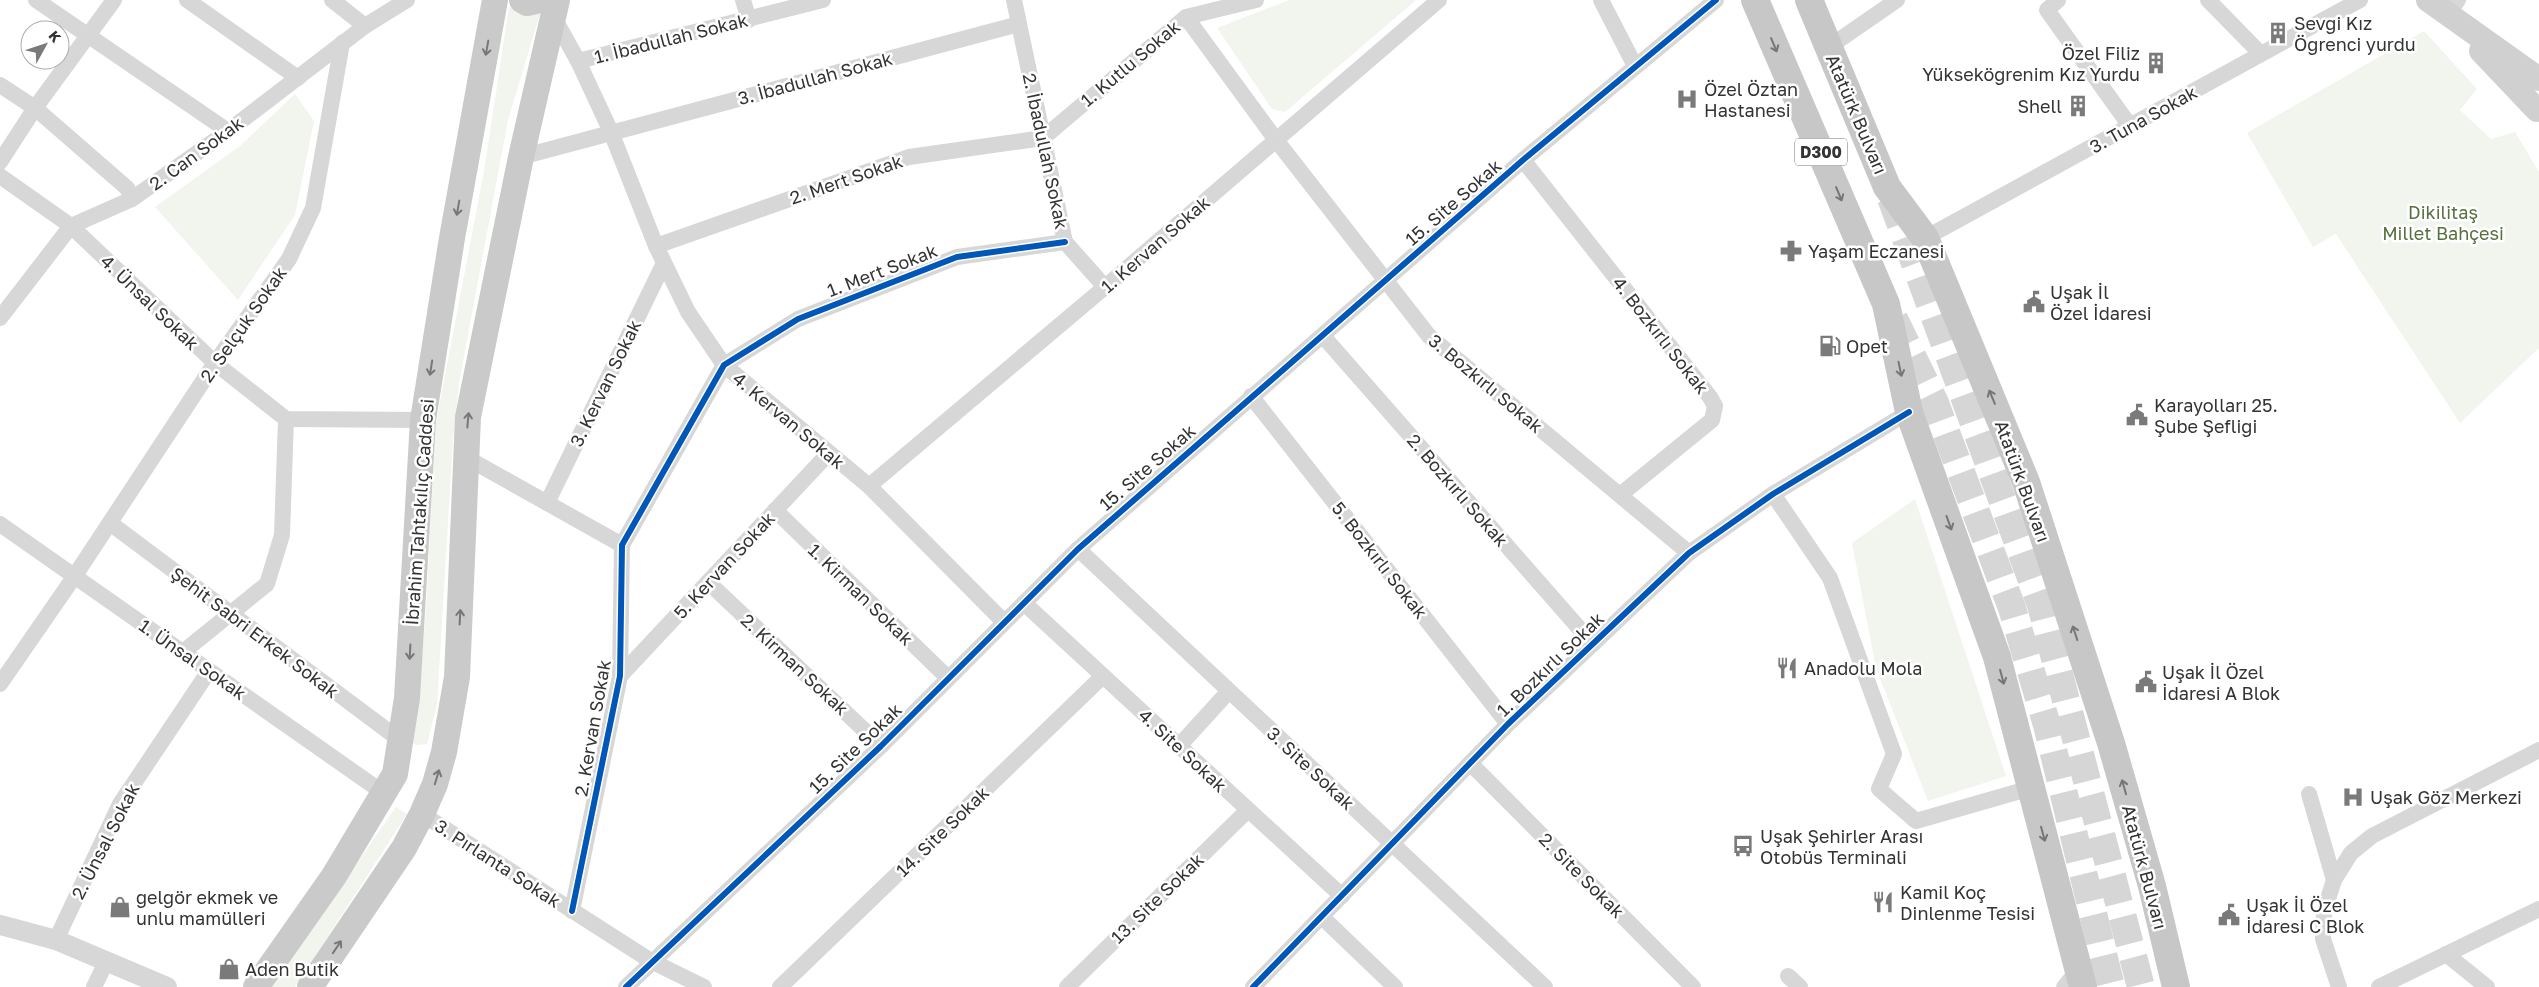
<svg xmlns="http://www.w3.org/2000/svg" width="2539" height="987" font-family="'Golos Text',sans-serif">
<style>
.green{fill:#f1f5ed}
.lines{fill:none;stroke-linecap:round;stroke-linejoin:round}
.trunk-tunnel{stroke:#d6d6d6;stroke-width:28;stroke-dasharray:28 14;stroke-linecap:butt}
.minor{stroke:#d7d7d7;stroke-width:16}
.tertiary{stroke:#d7d7d7;stroke-width:20}
.secondary{stroke:#d0d0d0;stroke-width:24}
.primary{stroke:#cacaca;stroke-width:26}
.trunk{stroke:#c7c7c7;stroke-width:28}
.cycleway-casing{stroke:#fff;stroke-width:9}
.cycleway{stroke:#0057b8;stroke-width:6}
.oneway{stroke:#767676}
.oneway2{stroke:#777}
.labels{text-anchor:middle;dominant-baseline:central;stroke-width:5;stroke-linejoin:round;paint-order:stroke}
.shield{fill:#fff;stroke:#707070;stroke-width:1}
.shield-label{font-size:16px;font-weight:bold;fill:#333}
.poi-label{font-size:18px;fill:#333;stroke:#fff;text-anchor:start}
.street-label{font-size:18px;fill:#333;stroke:#fff}
.park-label{font-size:18px;fill:#56703f;stroke:#fff}
</style>
<rect width="100%" height="100%" fill="#fff"/>
<g class="green">
<polygon points="1289,0 1416,0 1285,112 1272,109 1217,28"/>
<polygon points="509,7 525,13 540,14 508,120 459,383 453,440 437,705 427,744 416,745 410,740 419,695 426,610 436,423 484,171"/>
<polygon points="2424,31 2477,89 2460,110 2491,139 2515,132 2539,172 2539,348 2460,423 2336,234 2313,247 2247,133"/>
<polygon points="295,94 314,121 295,215 238,300 155,207 240,146"/>
<polygon points="1915,499 2006,776 1928,801 1876,668 1852,543"/>
<polygon points="396,807 407,814 295,987 271,987"/>
</g>
<g class="lines">
<g class="trunk-tunnel">
<polyline points="1891,198 2041,605 2141,987"/>
<polyline points="1894,319 1935,403 2012,608 2047,725 2111,987"/>
</g>
<g class="minor">
<polyline points="36,0 228,131"/>
<polyline points="187,0 298,78"/>
<polyline points="332,0 365,26"/>
<polyline points="743,0 749,20"/>
<polyline points="1014,0 1065,242 1105,287"/>
<polyline points="1601,0 1635,66"/>
<polyline points="2058,0 2047,10 2130,126"/>
<polyline points="2208,0 2261,54"/>
<polyline points="2447,15 2458,0"/>
<polyline points="553,16 578,61 611,132 656,246 688,312 724,365 869,486 1004,622"/>
<polyline points="1186,17 1276,140 1429,336 1689,553"/>
<polyline points="1829,47 1897,0"/>
<polyline points="578,61 823,0"/>
<polyline points="0,85 35,108 127,188 132,199"/>
<polyline points="521,157 1019,24"/>
<polyline points="1523,160 1710,397 1715,406 1712,420 1620,495"/>
<polyline points="0,162 35,108 114,0"/>
<polyline points="0,176 71,226 215,363 286,419 423,420"/>
<polyline points="1925,238 2360,0"/>
<polyline points="656,246 909,157 1043,138 1186,17 1256,0"/>
<polyline points="0,318 71,226 132,199 228,131 365,26 407,0"/>
<polyline points="1323,336 1593,644"/>
<polyline points="1251,396 1508,724"/>
<polyline points="467,458 622,545"/>
<polyline points="869,486 1105,287 1439,0"/>
<polyline points="1773,494 1830,578 1894,754 1879,789 1916,821 2031,788"/>
<polyline points="547,503 664,263"/>
<polyline points="775,510 947,677"/>
<polyline points="110,523 400,740"/>
<polyline points="0,524 385,794"/>
<polyline points="1078,549 1545,987"/>
<polyline points="708,582 881,746"/>
<polyline points="1024,603 1342,896"/>
<polyline points="183,652 267,584 282,535 286,419"/>
<polyline points="620,676 828,454"/>
<polyline points="0,684 74,577 215,363 289,259 313,208 342,43"/>
<polyline points="1179,746 1229,691"/>
<polyline points="1471,764 1693,987"/>
<polyline points="2309,794 2334,880 2324,912 2323,939 2339,987"/>
<polyline points="422,814 651,961 704,987"/>
<polyline points="2334,880 2351,853 2372,836 2539,750"/>
<polyline points="572,911 620,676 622,545 724,365 798,319 957,257 1065,242"/>
<polyline points="1322,917 1395,987"/>
<polyline points="56,940 120,804 209,671"/>
<polyline points="2446,954 2487,987"/>
<polyline points="1788,976 1800,987"/>
<polyline points="94,987 107,960"/>
<polyline points="626,987 881,746 1078,549 1523,160 1716,0"/>
<polyline points="780,987 1103,676"/>
<polyline points="1067,987 1248,810"/>
<polyline points="1253,987 1508,724 1689,553 1773,494 1909,412"/>
<polyline points="2064,987 2078,970"/>
<polyline points="2379,987 2539,909"/>
</g>
<polyline class="tertiary" points="0,925 56,940 167,987"/>
<g class="secondary">
<polyline points="2428,0 2539,79"/>
<polyline points="2481,51 2537,110"/>
</g>
<g class="primary">
<polyline points="522,0 527,3 541,0"/>
<polyline points="256,987 334,876 395,774 407,698 423,420 452,238 495,0"/>
<polyline points="310,987 404,848 422,814 435,784 444,752 457,677 468,417 521,157 557,0"/>
</g>
<g class="trunk">
<polyline points="1755,0 1886,304 1909,412 1997,657 2083,987"/>
<polyline points="1809,0 1887,187 1925,238 2026,482 2111,743 2152,886 2176,987"/>
</g>
<g class="cycleway-casing">
<g id="cycleway">
<polyline points="572,911 620,676 622,545 724,365 798,319 957,257 1065,242"/>
<polyline points="626,987 881,746 1078,549 1523,160 1716,0"/>
<polyline points="1253,987 1508,724 1689,553 1773,494 1909,412"/>
</g>
</g>
<use href="#cycleway" class="cycleway"/>
</g>
<defs><path id="oneway-shaft" d="M-6 0H5M1.5-3L5.5 0L1.5 3" fill="none" stroke-width="1.6" stroke-linecap="round" stroke-linejoin="round" transform="scale(1.25)"/></defs>
<g class="oneway">
<use href="#oneway-shaft" transform="translate(1774 45) rotate(67)"/>
<use href="#oneway-shaft" transform="translate(1839 194) rotate(67)"/>
<use href="#oneway-shaft" transform="translate(1900 369) rotate(78)"/>
<use href="#oneway-shaft" transform="translate(1992 397) rotate(-113)"/>
<use href="#oneway-shaft" transform="translate(1949 523) rotate(70)"/>
<use href="#oneway-shaft" transform="translate(2075 633) rotate(-108)"/>
<use href="#oneway-shaft" transform="translate(2002 677) rotate(75)"/>
<use href="#oneway-shaft" transform="translate(2124 787) rotate(-106)"/>
<use href="#oneway-shaft" transform="translate(2043 834) rotate(75)"/>
</g>
<g class="oneway2">
<use href="#oneway-shaft" transform="translate(487 48) rotate(100)"/>
<use href="#oneway-shaft" transform="translate(458 208) rotate(100)"/>
<use href="#oneway-shaft" transform="translate(431 368) rotate(99)"/>
<use href="#oneway-shaft" transform="translate(468 420) rotate(-85)"/>
<use href="#oneway-shaft" transform="translate(460 617) rotate(-87)"/>
<use href="#oneway-shaft" transform="translate(410 652) rotate(93)"/>
<use href="#oneway-shaft" transform="translate(437 777) rotate(-73)"/>
<use href="#oneway-shaft" transform="translate(337 947) rotate(-56)"/>
</g>
<defs>
<g id="building-bare" transform="scale(1.725)"><path d="M-4-6H4V6H1V3H-1V6H-4ZM-2.5-4.3h1.7v1.8h-1.7ZM.8-4.3h1.7v1.8H.8ZM-2.5-1h1.7V.8h-1.7ZM.8-1h1.7V.8H.8Z" fill="#7a7a7a" stroke="#fff" stroke-width="2.5" paint-order="stroke"/></g>
<g id="hospital-bare" transform="scale(1.725)"><path d="M-5-5h3v3.5h4V-5h3V5h-3V1.5h-4V5h-3Z" fill="#7a7a7a" stroke="#fff" stroke-width="2.5" paint-order="stroke"/></g>
<g id="pharmacy-bare" transform="scale(1.725)"><path d="M-2-6h4v4h4v4h-4v4h-4v-4h-4v-4h4Z" fill="#7a7a7a" stroke="#fff" stroke-width="2.5" paint-order="stroke"/></g>
<g id="civic-bare" transform="scale(1.725)"><path d="M-.6-6.5H3V-4.5H.6V-3L4-1V1h2V6H-6V1h2V-1L-.6-3ZM-1.2 2.5V6h2.4V2.5Z" fill="#7a7a7a" stroke="#fff" stroke-width="2.5" paint-order="stroke"/></g>
<g id="fuel-bare" transform="scale(1.725)"><path d="M-5.5-6h7V0h2V4h1.3V-2.5L3-4.5l.8-.8L6-3V5H2.5V1h-1V6h-7ZM-4.2-4.7v3.2H.2V-4.7Z" fill="#7a7a7a" stroke="#fff" stroke-width="2.5" paint-order="stroke"/></g>
<g id="restaurant-bare" transform="scale(1.725)"><path d="M-5-6h1v4h1v-4h1v4h1v-4h1v5L-1.5 .5V6h-2V.5L-5-1ZM5-6V6H3V1.5H1.5Q1.5-4 5-6Z" fill="#7a7a7a" stroke="#fff" stroke-width="2.5" paint-order="stroke"/></g>
<g id="bus-bare" transform="scale(1.725)"><path d="M-5-6H5V4H4V6H2V4H-2V6H-4V4H-5ZM-3.5-4V0h7V-4ZM-3.5 1.2v1.5H-2V1.2ZM2 1.2v1.5H3.5V1.2Z" fill="#7a7a7a" stroke="#fff" stroke-width="2.5" paint-order="stroke"/></g>
<g id="shop-bare" transform="scale(1.725)"><path d="M-5-2.5h2.3a2.7 3.5 0 0 1 5.4 0H5L5.5 6h-11ZM-1.5-2.5h3a1.5 2.3 0 0 0-3 0Z" fill="#7a7a7a" stroke="#fff" stroke-width="2.5" paint-order="stroke"/></g>
</defs>
<g fill-rule="evenodd">
<use href="#building-bare" x="2278" y="33"/>
<use href="#building-bare" x="2156" y="63"/>
<use href="#hospital-bare" x="1687" y="99"/>
<use href="#building-bare" x="2078" y="106"/>
<use href="#pharmacy-bare" x="1791" y="251"/>
<use href="#civic-bare" x="2034" y="302"/>
<use href="#fuel-bare" x="1830" y="346"/>
<use href="#civic-bare" x="2137" y="415"/>
<use href="#restaurant-bare" x="1787" y="668"/>
<use href="#civic-bare" x="2146" y="682"/>
<use href="#hospital-bare" x="2353" y="797"/>
<use href="#bus-bare" x="1743" y="846"/>
<use href="#restaurant-bare" x="1883" y="902"/>
<use href="#shop-bare" x="120" y="907"/>
<use href="#civic-bare" x="2229" y="915"/>
<use href="#shop-bare" x="229" y="969"/>
</g>
<g class="labels">
<rect class="shield" x="1795" y="138.5" width="52" height="27" rx="4"/>
<g class="shield-label">
<text x="1821" y="152">D300</text>
</g>
<g class="poi-label">
<text x="2294" y="23">Sevgi Kız<tspan x="2294" dy="21">Öğrenci yurdu</tspan></text>
<text x="2140" y="53" text-anchor="end">Özel Filiz<tspan x="2140" dy="21">Yükseköğrenim Kız Yurdu</tspan></text>
<text x="1704" y="89">Özel Öztan<tspan x="1704" dy="21">Hastanesi</tspan></text>
<text x="2062" y="106" text-anchor="end">Shell</text>
<text x="1808" y="251">Yaşam Eczanesi</text>
<text x="2050" y="292">Uşak İl<tspan x="2050" dy="21">Özel İdaresi</tspan></text>
<text x="1846" y="346">Opet</text>
<text x="2154" y="405">Karayolları 25.<tspan x="2154" dy="21">Şube Şefliği</tspan></text>
<text x="1804" y="668">Anadolu Mola</text>
<text x="2162" y="672">Uşak İl Özel<tspan x="2162" dy="21">İdaresi A Blok</tspan></text>
<text x="2370" y="797">Uşak Göz Merkezi</text>
<text x="1760" y="836">Uşak Şehirler Arası<tspan x="1760" dy="21">Otobüs Terminali</tspan></text>
<text x="1900" y="892">Kamil Koç<tspan x="1900" dy="21">Dinlenme Tesisi</tspan></text>
<text x="136" y="897">gelgör ekmek ve<tspan x="136" dy="21">unlu mamülleri</tspan></text>
<text x="2246" y="905">Uşak İl Özel<tspan x="2246" dy="21">İdaresi C Blok</tspan></text>
<text x="245" y="969">Aden Butik</text>
</g>
<g class="street-label">
<text transform="translate(671 38) rotate(-14)">1. İbadullah Sokak</text>
<text transform="translate(1130 63) rotate(-40)">1. Kutlu Sokak</text>
<text transform="translate(815 78) rotate(-15)">3. İbadullah Sokak</text>
<text transform="translate(1857 114) rotate(67)">Atatürk Bulvarı</text>
<text transform="translate(2143 119) rotate(-29)">3. Tuna Sokak</text>
<text transform="translate(1046 151) rotate(78)">2. İbadullah Sokak</text>
<text transform="translate(196 153) rotate(-36)">2. Can Sokak</text>
<text transform="translate(846 179) rotate(-19)">2. Mert Sokak</text>
<text transform="translate(1453 202) rotate(-41)">15. Site Sokak</text>
<text transform="translate(1155 244) rotate(-41)">1. Kervan Sokak</text>
<text transform="translate(882 270) rotate(-21)">1. Mert Sokak</text>
<text transform="translate(150 302) rotate(44)">4. Ünsal Sokak</text>
<text transform="translate(243 324) rotate(-55)">2. Selçuk Sokak</text>
<text transform="translate(1661 335) rotate(52)">4. Bozkırlı Sokak</text>
<text transform="translate(605 383) rotate(-64)">3. Kervan Sokak</text>
<text transform="translate(1486 383) rotate(40)">3. Bozkırlı Sokak</text>
<text transform="translate(789 420) rotate(40)">4. Kervan Sokak</text>
<text transform="translate(1147 467) rotate(-41)">15. Site Sokak</text>
<text transform="translate(2023 481) rotate(70)">Atatürk Bulvarı</text>
<text transform="translate(1458 490) rotate(49)">2. Bozkırlı Sokak</text>
<text transform="translate(419 512) rotate(-86)">İbrahim Tahtakılıç Caddesi</text>
<text transform="translate(1380 560) rotate(52)">5. Bozkırlı Sokak</text>
<text transform="translate(724 565) rotate(-47)">5. Kervan Sokak</text>
<text transform="translate(861 594) rotate(44)">1. Kirman Sokak</text>
<text transform="translate(255 632) rotate(37)">Şehit Sabri Erkek Sokak</text>
<text transform="translate(193 659) rotate(35)">1. Ünsal Sokak</text>
<text transform="translate(795 664) rotate(43)">2. Kirman Sokak</text>
<text transform="translate(1550 664) rotate(-44)">1. Bozkırlı Sokak</text>
<text transform="translate(592 728) rotate(-80)">2. Kervan Sokak</text>
<text transform="translate(855 748) rotate(-44)">15. Site Sokak</text>
<text transform="translate(1183 750) rotate(43)">4. Site Sokak</text>
<text transform="translate(1311 768) rotate(43)">3. Site Sokak</text>
<text transform="translate(942 831) rotate(-44)">14. Site Sokak</text>
<text transform="translate(105 841) rotate(-63)">2. Ünsal Sokak</text>
<text transform="translate(498 863) rotate(33)">3. Pırlanta Sokak</text>
<text transform="translate(2145 867) rotate(75)">Atatürk Bulvarı</text>
<text transform="translate(1582 875) rotate(45)">2. Site Sokak</text>
<text transform="translate(1157 898) rotate(-44)">13. Site Sokak</text>
</g>
<g class="park-label">
<text x="2443" y="212">Dikilitaş<tspan x="2443" dy="21">Millet Bahçesi</tspan></text>
</g>
</g>
<g transform="translate(45 45) rotate(50)"><circle r="24" fill="#ffffff" stroke="#adadad"/>
<path d="M0-4L9 19L0 12L-9 19Z" fill="#7a7a7a"/>
<text y="-8" font-size="14" font-weight="bold" text-anchor="middle" fill="#333333">K</text>
</g>
</svg>
